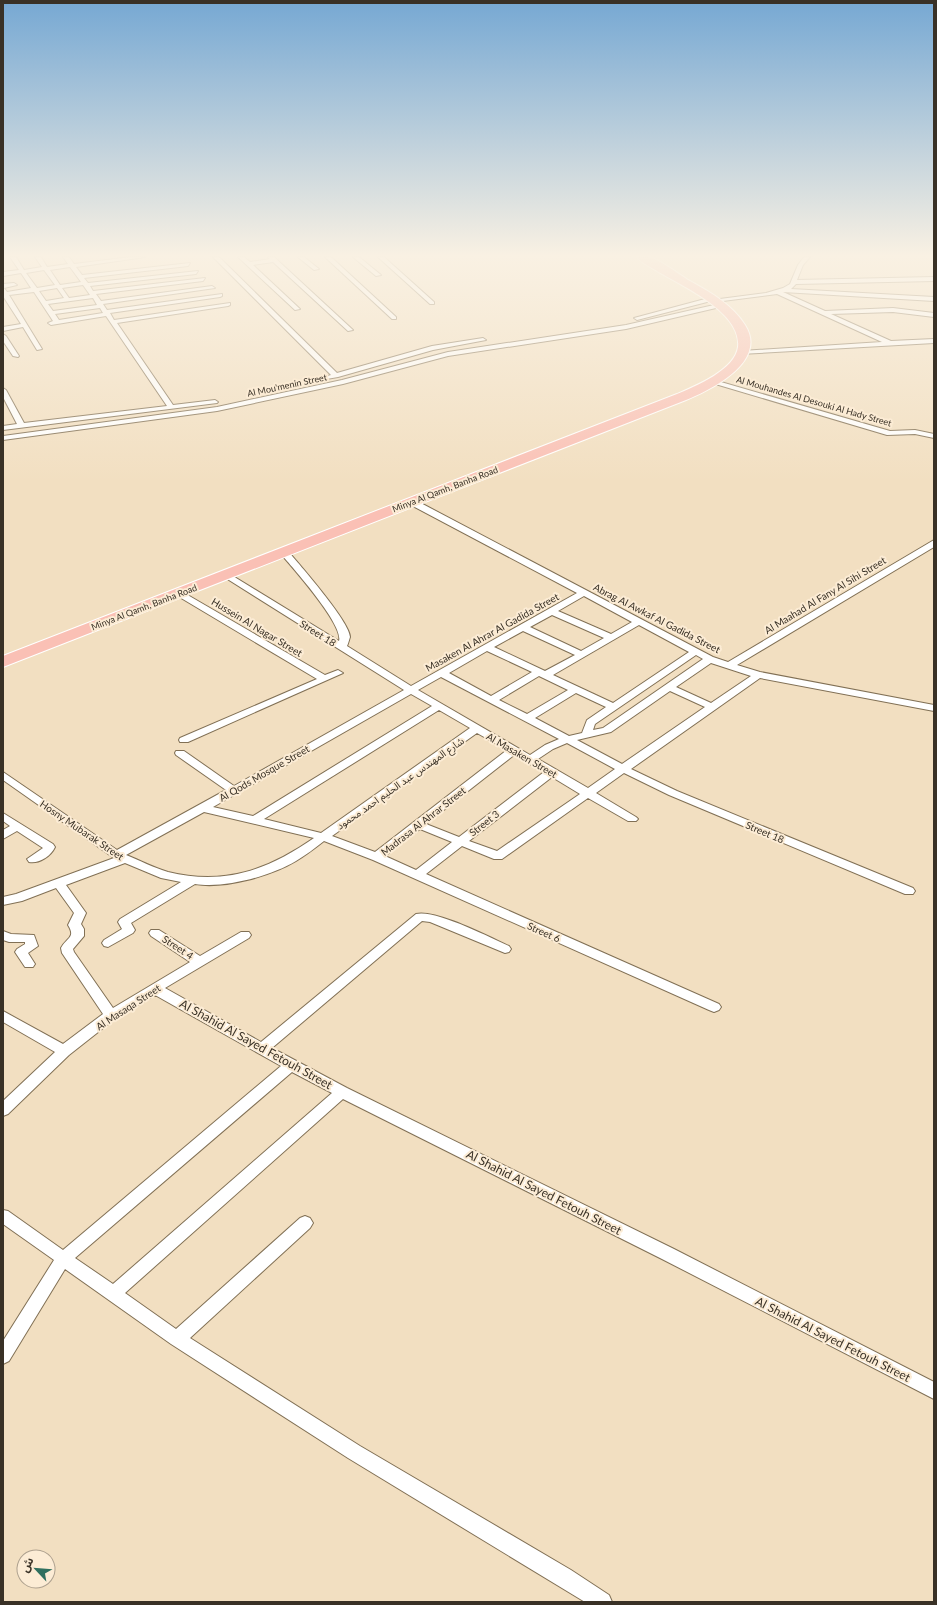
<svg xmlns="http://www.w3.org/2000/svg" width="937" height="1605" font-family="Lato,'Noto Sans Arabic',sans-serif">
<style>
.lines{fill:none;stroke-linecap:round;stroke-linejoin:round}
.street-casing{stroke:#817055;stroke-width:2}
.highway-casing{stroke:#fff;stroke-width:2}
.street{fill:#fff;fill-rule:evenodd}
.highway{fill:#fac0b5;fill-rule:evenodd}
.labels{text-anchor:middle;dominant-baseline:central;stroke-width:4;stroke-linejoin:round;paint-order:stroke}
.far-street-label{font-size:9px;fill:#393126;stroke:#fcecd5}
.street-label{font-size:10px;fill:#393126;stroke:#fcecd5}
.near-street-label{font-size:12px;fill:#393126;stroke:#fcecd5}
</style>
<rect width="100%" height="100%" fill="#f2dfc1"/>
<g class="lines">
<g class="street-casing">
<g id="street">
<path d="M 10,257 L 16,257 L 24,270 L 42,267 L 35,257 L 41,257 L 47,267 L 68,264 L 63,257 L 69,257 L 74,264 L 131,257 L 145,257 L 76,267 L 82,275 L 190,263 L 188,266 L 84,278 L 88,283 L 198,271 L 196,274 L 90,286 L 93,291 L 205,278 L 203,281 L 96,294 L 101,301 L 212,286 L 215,288 L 103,304 L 107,310 L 222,294 L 222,296 L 220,297 L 110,313 L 114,320 L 230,303 L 230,305 L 228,306 L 117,323 L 173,405 L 215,400 L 218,402 L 217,403 L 3,430 L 3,426 L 17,424 L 3,397 L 3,388 L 6,390 L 24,423 L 167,406 L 106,316 L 51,325 L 48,323 L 53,321 L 34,292 L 9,295 L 42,349 L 37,350 L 23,327 L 3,331 L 3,327 L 21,324 L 3,296 L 3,284 L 14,283 L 17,285 L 4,288 L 7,292 L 31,288 L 21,273 L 3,276 L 3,272 L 19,270 ZM 70,267 L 81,282 L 60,285 L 50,270 ZM 44,270 L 55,285 L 37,288 L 26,273 ZM 83,285 L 90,295 L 69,298 L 62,288 ZM 57,288 L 64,298 L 46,301 L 39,291 ZM 93,298 L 97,305 L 53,311 L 48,304 ZM 100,308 L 103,313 L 59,320 L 55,314 Z"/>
<polygon points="213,257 219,257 337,373 432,346 483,338 486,340 433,350 338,377 321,380 321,378 331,375"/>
<polygon points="238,257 244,257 250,262 270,259 268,257 274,257 353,330 348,331 273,262 253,265 300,309 295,310"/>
<polygon points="298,257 304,257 319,269 314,270"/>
<polygon points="325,257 331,257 396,317 396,319 392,319"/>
<polygon points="353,257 359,257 381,275 376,276"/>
<polygon points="378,257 384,257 434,302 434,304 430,304"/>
<polygon points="804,257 810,257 803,265 797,280 934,277 934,281 796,284 791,289 934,297 934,301 783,292 825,311 893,308 934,313 934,317 893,312 831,314 891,341 934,339 934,343 740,354 740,352 742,351 882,342 777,294 715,302 712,300 766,293 783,288 790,284 798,265"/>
<polygon points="705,299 708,301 707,302 637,320 634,318"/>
<polygon points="714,305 716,306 716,308 626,329 448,356 343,384 217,411 3,440 3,436 217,407 342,380 448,352 626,325"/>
<polygon points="3,334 6,336 19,356 18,357 13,356 3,341"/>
<polygon points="714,380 890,431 915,430 934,434 934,438 915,434 887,435 712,383 712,381"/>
<path d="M 409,500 L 415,500 L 713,657 L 728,662 L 934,540 L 934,547 L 737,665 L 760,672 L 934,705 L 934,711 L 760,678 L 631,769 L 677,791 L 913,888 L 915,891 L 913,894 L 905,894 L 669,795 L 624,773 L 596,793 L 636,817 L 638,819 L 636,821 L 628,821 L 588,798 L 502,859 L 494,859 L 462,846 L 426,874 L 719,1004 L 721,1007 L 719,1010 L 714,1012 L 709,1010 L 373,860 L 324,841 C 315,848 306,855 296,861 C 271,876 224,889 195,884 L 131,923 L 135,930 L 133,933 L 108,947 L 104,946 L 102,943 L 104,940 L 122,929 L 118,922 L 120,919 L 181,882 L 161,878 L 125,863 L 66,885 L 86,913 L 81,924 L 84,929 L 84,936 L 73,949 L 74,952 L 113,1008 L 190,962 L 151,936 L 149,933 L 151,930 L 159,930 L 200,956 L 241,932 L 249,932 L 251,935 L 249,938 L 165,988 L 261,1042 L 416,914 C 435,909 489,937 509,946 L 511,949 L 509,952 L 505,953 L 430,922 L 422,921 L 272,1048 L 347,1088 L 674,1249 L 934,1382 L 934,1399 L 662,1259 L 343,1099 L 125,1293 L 176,1329 L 300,1218 L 305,1216 L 310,1218 L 313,1223 L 310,1228 L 190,1338 L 360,1446 L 571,1570 L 609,1595 L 612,1602 L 585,1602 L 348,1458 L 171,1344 L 65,1269 L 9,1361 L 3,1364 L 3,1341 L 54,1260 L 3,1224 L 3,1210 L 8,1211 L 63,1250 L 281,1066 L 155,995 L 116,1018 L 69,1055 L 8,1114 L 3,1116 L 3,1101 L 55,1052 L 3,1022 L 3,1011 L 63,1044 L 103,1014 L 62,953 L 61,948 C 67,937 76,938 68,925 L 74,913 L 56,888 L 22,901 L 3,905 L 3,897 L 16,894 L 114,858 L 3,780 L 3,772 L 117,850 L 226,790 L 176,755 L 175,753 L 176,751 L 184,751 L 234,786 L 404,690 L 221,575 L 225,572 L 228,573 L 339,641 C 344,625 293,568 281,554 L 281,550 L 287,550 C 299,564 350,622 350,637 C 349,640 348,644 347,646 L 411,686 L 577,593 L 409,504 ZM 584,596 L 632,622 L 611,634 L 558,611 ZM 552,615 L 604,638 L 581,651 L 530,627 ZM 639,625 L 689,652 L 613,703 L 553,675 ZM 523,631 L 575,655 L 545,671 L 494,647 ZM 487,651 L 532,672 L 491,696 L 449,673 ZM 696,655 L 703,659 L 603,728 L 593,730 L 595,724 ZM 711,663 L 751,676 L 711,703 L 676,687 ZM 539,676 L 568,690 L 527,714 L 499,700 ZM 441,677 L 559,739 L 545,745 L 530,755 L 418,690 ZM 670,691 L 705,707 L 622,764 L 577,740 L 611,732 ZM 576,693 L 606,707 L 587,720 L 582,733 L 569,736 L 535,718 ZM 411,694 L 432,706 L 253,816 L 213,807 ZM 439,710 L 470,728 L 321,833 L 264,819 ZM 477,733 L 507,750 L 375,852 L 332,836 ZM 567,743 L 615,769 L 588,788 L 538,759 L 553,749 ZM 514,755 L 544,772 L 459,837 L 426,824 ZM 552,777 L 580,794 L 497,851 L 469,841 ZM 204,812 L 314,838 C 268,870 224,886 168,872 C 154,868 139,860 126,855 ZM 420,829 L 452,842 L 416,870 L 385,856 ZM 292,1072 L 332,1093 L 113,1284 L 75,1258 Z"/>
<polygon points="179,590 325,675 338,670 343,673 188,742 180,742 179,740 180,738 317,679 176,595 176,591"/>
<path d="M 3,813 L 53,844 L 55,847 C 51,856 39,864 29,862 L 27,859 L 43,848 L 17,831 L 3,839 L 3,830 L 10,826 L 3,821 Z"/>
<polygon points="3,931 11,934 34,935 38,946 28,953 35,964 33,967 25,967 15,952 17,949 25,944 25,942 9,942 3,940"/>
</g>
</g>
<g class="highway-casing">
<path id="highway" d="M 637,257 C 640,257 645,256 649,257 C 658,259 679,274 688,280 C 708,291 732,304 745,325 C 768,361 713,389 686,400 L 3,667 L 3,656 L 677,394 C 696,386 735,370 738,347 C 742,312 682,286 657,271 C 651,267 641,263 637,257 Z"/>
</g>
<use href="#street" class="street"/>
<use href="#highway" class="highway"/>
</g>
<linearGradient id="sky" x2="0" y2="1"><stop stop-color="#76a8d3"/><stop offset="0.53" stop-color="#f9f1e3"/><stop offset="1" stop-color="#f9f1e3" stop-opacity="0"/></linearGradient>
<rect width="937" height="482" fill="url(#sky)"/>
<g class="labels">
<g class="far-street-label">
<text transform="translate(287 385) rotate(-12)">Al Mou'menin Street</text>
<text transform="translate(814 401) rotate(16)">Al Mouhandes Al Desouki Al Hady Street</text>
<text transform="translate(445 489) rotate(-21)">Minya Al Qamh, Banha Road</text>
<text transform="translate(144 607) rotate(-21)">Minya Al Qamh, Banha Road</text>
</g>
<g class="street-label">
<text transform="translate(825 595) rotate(-31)">Al Maahad Al Fany Al Sihi Street</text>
<text transform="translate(657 618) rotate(27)">Abrag Al Awkaf Al Gadida Street</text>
<text transform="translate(257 627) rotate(31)">Hussein Al Nagar Street</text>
<text transform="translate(492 632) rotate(-29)">Masaken Al Ahrar Al Gadida Street</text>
<text transform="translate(318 633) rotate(32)">Street 18</text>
<text transform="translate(522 755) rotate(30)">Al Masaken Street</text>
<text transform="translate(264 773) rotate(-30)">Al Qods Mosque Street</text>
<text transform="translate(400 783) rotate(-35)">شارع المهندس عبد الحليم احمد محمود</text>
<text transform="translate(423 821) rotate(-38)">Madrasa Al Ahrar Street</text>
<text transform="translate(484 823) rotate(-38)">Street 3</text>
<text transform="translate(82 830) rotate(34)">Hosny Mubarak Street</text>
<text transform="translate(765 832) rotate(23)">Street 18</text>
<text transform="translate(544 932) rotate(24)">Street 6</text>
<text transform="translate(178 947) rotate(33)">Street 4</text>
<text transform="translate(128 1007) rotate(-33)">Al Masaqa Street</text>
</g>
<g class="near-street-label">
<text transform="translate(256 1044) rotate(29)">Al Shahid Al Sayed Fetouh Street</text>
<text transform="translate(544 1192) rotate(27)">Al Shahid Al Sayed Fetouh Street</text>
<text transform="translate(833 1339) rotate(27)">Al Shahid Al Sayed Fetouh Street</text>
</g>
</g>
<rect width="937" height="1605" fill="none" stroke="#393126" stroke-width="8"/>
<g transform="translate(36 1569) rotate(296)"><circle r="19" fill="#fcecd5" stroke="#aea18f"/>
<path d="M0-3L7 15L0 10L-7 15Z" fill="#30705f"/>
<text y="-6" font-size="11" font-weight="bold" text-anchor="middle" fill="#393126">ش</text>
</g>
</svg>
